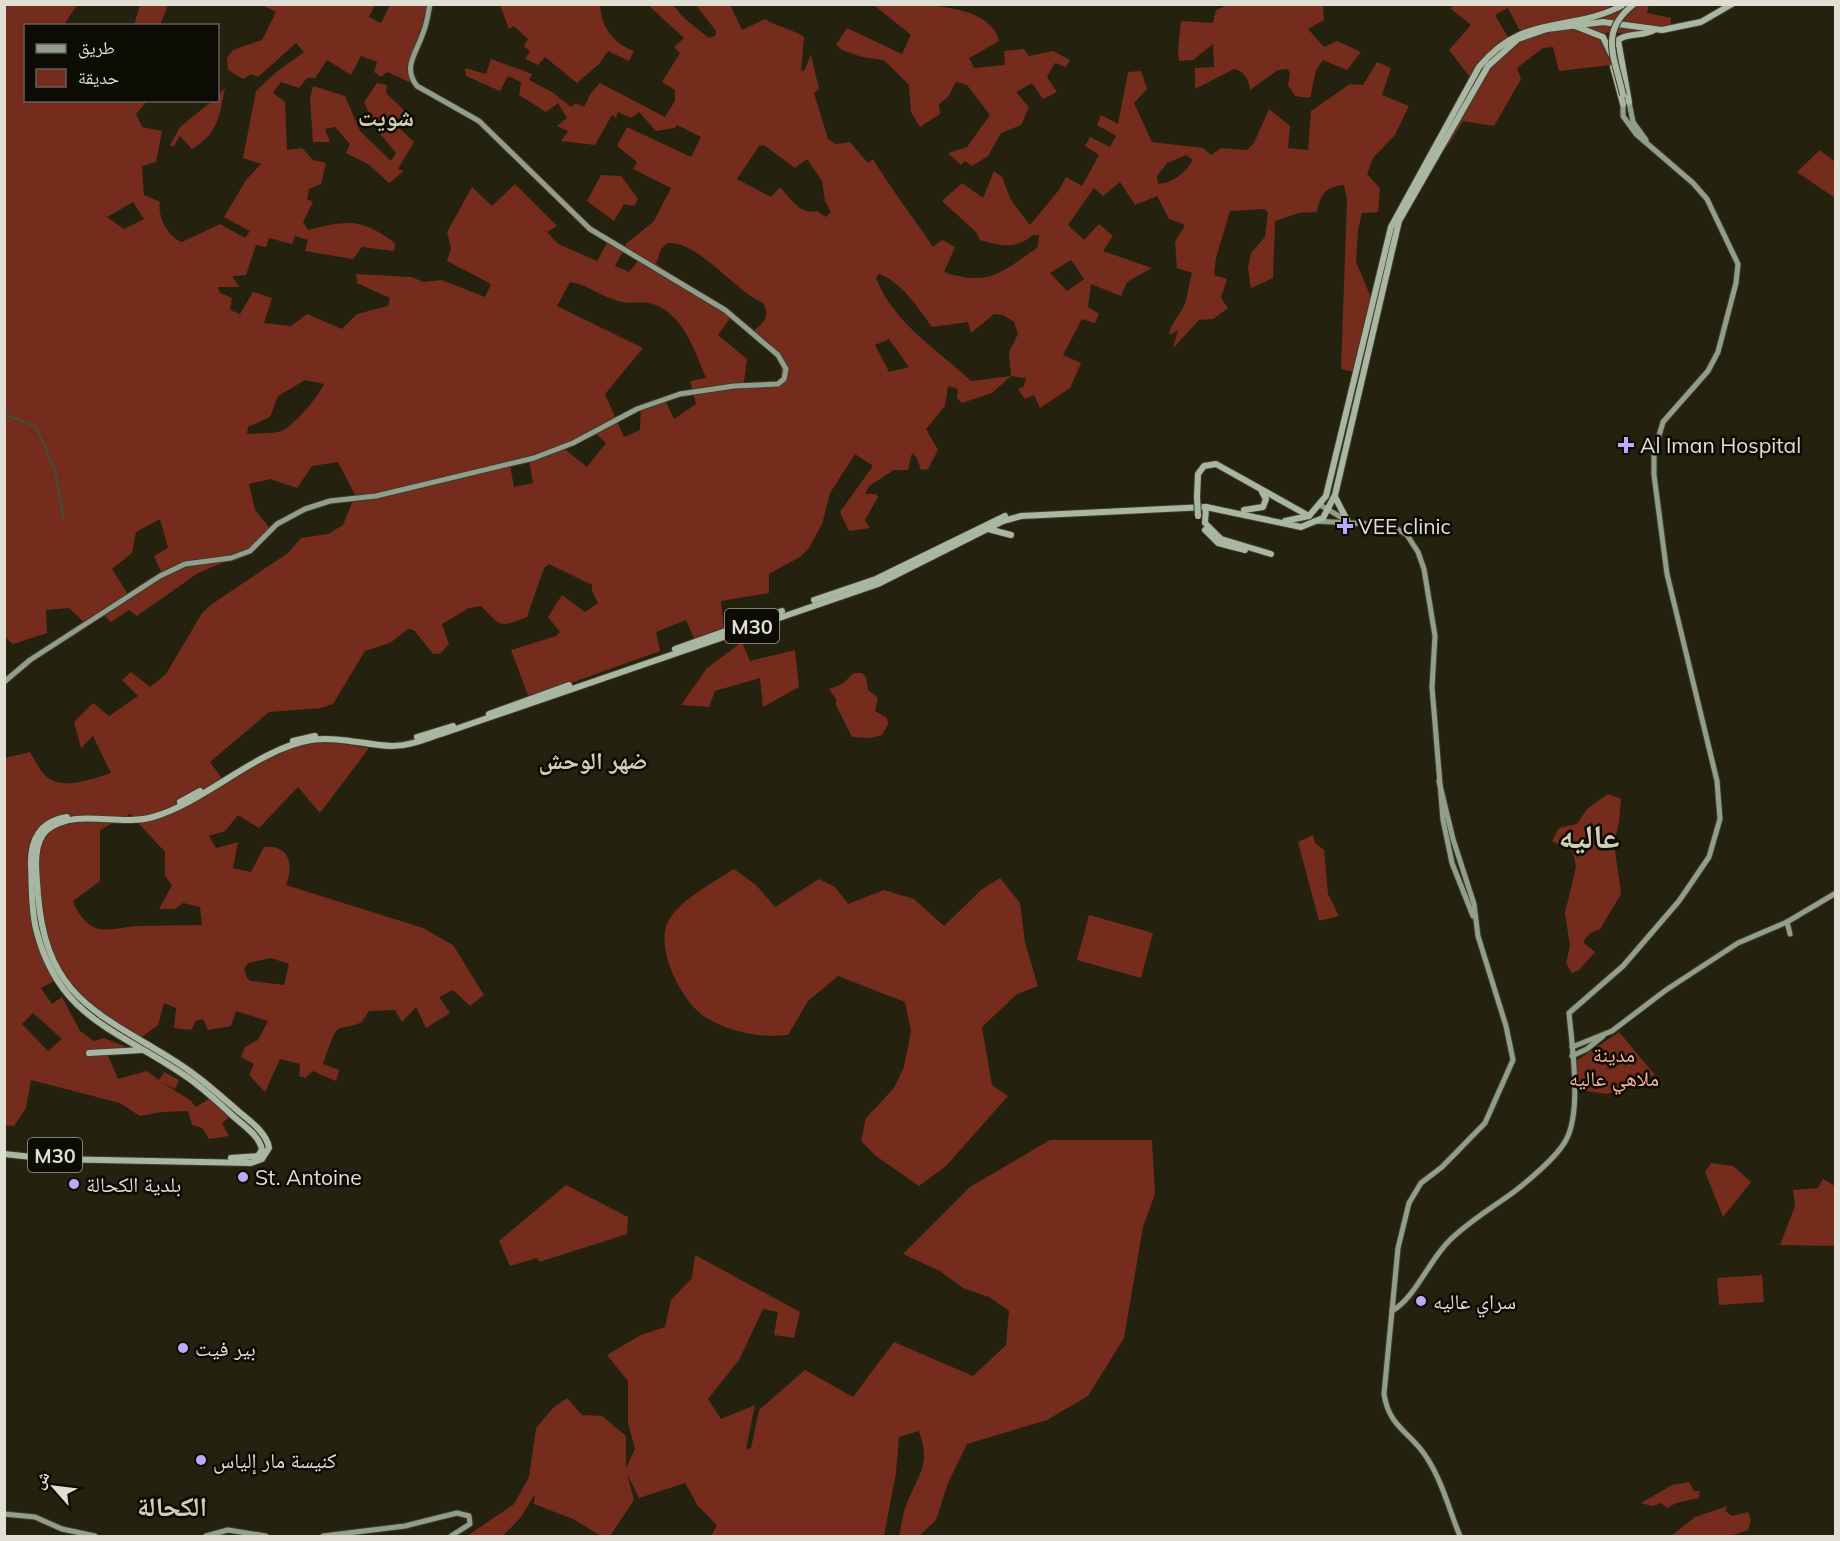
<svg xmlns="http://www.w3.org/2000/svg" width="1840" height="1541" font-family="Mulish,'Noto Naskh Arabic',sans-serif">
<style>
.green{fill:#762c1c;fill-rule:evenodd}
.lines{fill:none;stroke-linecap:round;stroke-linejoin:round}
.stream{stroke:#215f4b;stroke-width:1.5}
.major-casing{stroke:#3e3c2b;stroke-width:7}
.highway-casing{stroke:#3e3c2b;stroke-width:8}
.major{stroke:#929d8c;stroke-width:5}
.highway{stroke:#a8b6a2;stroke-width:6}
.highway-bridge-casing{stroke:#3e3c2b;stroke-width:8;stroke-linecap:butt}
.highway-bridge{stroke:#a8b6a2;stroke-width:6}
.poi-dot{fill:#b9abf7;stroke:#0c0b04;stroke-width:2}
.labels{text-anchor:middle;dominant-baseline:central;stroke-width:5;stroke-linejoin:round;paint-order:stroke}
.shield{fill:#0c0b04;stroke:#a19f96;stroke-width:1.5}
.shield-label{font-size:20px;font-weight:bold;fill:#e1dfd4}
.poi-label{font-size:21px;fill:#e1dfd4;stroke:#0c0b04;text-anchor:start}
.park-label{font-size:21px;fill:#fab1a0;stroke:#0c0b04}
.quarter-label{font-size:24px;font-weight:bold;fill:#d1ceb7;stroke:#0c0b04}
.district-label{font-size:27px;font-weight:bold;fill:#d1ceb7;stroke:#0c0b04}
.town-label{font-size:33px;font-weight:bold;fill:#d1ceb7;stroke:#0c0b04}
</style>
<rect width="100%" height="100%" fill="#24210f"/>
<g class="green">
<path d="M 1323,4 L 1324,20 L 1308,29 L 1324,47 L 1337,41 L 1361,52 L 1347,70 L 1323,60 L 1316,70 L 1310,98 L 1295,96 L 1288,85 L 1290,74 L 1288,69 L 1278,70 L 1250,90 C 1249,80 1245,71 1234,69 L 1195,89 L 1195,68 L 1214,67 L 1213,44 L 1193,60 L 1179,61 L 1178,50 L 1181,21 L 1213,23 L 1216,10 L 1228,5 Z"/>
<path d="M 1609,4 L 1609,8 L 1617,5 L 1649,5 L 1647,13 L 1671,18 L 1671,30 L 1650,33 L 1605,33 L 1611,65 L 1559,71 L 1553,47 L 1543,48 L 1517,68 L 1521,79 L 1494,126 L 1463,121 L 1447,147 L 1447,129 L 1470,77 L 1449,50 L 1471,25 L 1450,8 L 1454,5 ZM 1508,8 L 1521,33 L 1509,39 L 1495,15 Z"/>
<path d="M 5,5 L 77,5 L 64,25 L 26,26 L 26,100 L 147,101 L 136,114 L 142,127 L 162,131 L 156,162 L 142,166 L 144,195 L 160,202 C 157,216 168,237 182,242 L 220,224 L 245,238 L 250,231 L 224,217 L 246,180 L 261,164 L 243,158 L 256,91 L 275,73 L 304,52 L 296,43 L 258,77 L 251,74 L 243,79 L 228,70 L 227,58 L 233,50 L 262,40 L 276,12 L 262,5 L 375,5 L 369,17 L 381,23 L 390,5 L 428,5 L 424,33 L 411,66 L 414,84 L 387,72 L 381,77 L 374,72 L 377,62 L 361,56 L 351,75 L 327,60 L 315,78 L 307,78 L 299,88 L 281,82 L 273,93 L 285,102 L 287,150 L 302,148 L 313,160 L 326,163 L 321,184 L 309,189 L 307,199 L 313,202 L 303,222 L 308,230 C 348,220 361,218 395,243 L 394,251 L 362,247 L 353,259 L 305,251 L 308,240 L 295,236 L 292,244 L 269,238 L 266,247 L 256,245 L 246,275 L 232,276 L 239,287 L 218,287 L 220,293 L 232,298 L 230,310 L 240,314 L 253,292 L 272,298 L 264,323 L 291,326 L 307,314 L 342,329 L 357,314 L 388,306 L 390,298 L 357,283 L 356,274 L 411,277 L 424,282 L 442,280 L 485,297 L 491,284 L 447,261 L 451,248 L 447,232 L 472,187 L 492,206 L 515,184 L 557,226 L 547,232 L 558,244 L 597,261 L 607,243 L 623,251 L 615,266 L 629,272 L 641,257 L 625,247 L 626,244 L 654,221 L 671,188 L 633,169 L 637,162 L 617,146 L 627,127 L 691,157 L 701,137 L 677,125 L 675,128 L 656,131 L 639,112 L 631,118 L 618,112 L 616,118 L 612,115 L 595,145 L 561,141 L 568,131 L 557,126 L 567,118 L 558,103 L 546,112 L 519,95 L 521,82 L 508,76 L 500,91 L 466,76 L 465,68 L 486,74 L 491,59 L 532,74 L 529,80 L 552,92 L 571,107 L 576,103 L 584,107 L 591,93 L 600,83 L 665,117 L 675,101 L 675,90 L 662,82 L 680,53 L 674,47 L 684,38 L 648,5 L 673,5 L 685,19 L 709,38 L 715,36 L 716,31 L 696,5 L 730,5 L 742,30 L 765,19 C 772,25 793,29 804,37 L 801,70 L 804,71 L 811,55 L 819,89 L 814,93 L 828,139 L 836,144 L 850,142 L 868,163 L 873,159 C 891,189 913,217 933,247 L 942,240 L 955,247 L 944,272 C 989,287 1002,272 1038,247 L 1039,235 L 1033,235 C 1015,250 1001,246 980,240 L 976,232 L 942,201 L 962,183 L 983,198 L 994,171 L 1002,177 L 1011,200 L 1030,225 L 1059,190 L 1066,177 L 1082,186 L 1099,155 L 1085,146 L 1090,137 L 1110,147 L 1116,136 L 1097,125 L 1101,115 L 1118,124 L 1128,72 L 1141,71 L 1147,89 L 1134,103 L 1152,142 L 1203,148 L 1211,155 L 1221,148 L 1247,150 L 1254,143 L 1269,109 L 1290,126 L 1288,148 L 1308,150 L 1311,111 L 1350,84 L 1363,85 L 1377,62 L 1391,68 L 1382,95 L 1409,106 L 1395,135 L 1373,158 L 1367,174 L 1380,188 L 1378,212 L 1362,213 L 1358,230 L 1356,262 L 1372,300 L 1365,374 L 1341,369 L 1347,200 L 1344,185 C 1325,187 1321,193 1317,212 L 1299,213 L 1275,221 L 1273,278 L 1251,288 L 1248,268 L 1251,253 L 1265,237 L 1268,212 L 1264,209 L 1230,211 L 1216,258 L 1214,275 L 1227,279 L 1221,298 L 1228,308 L 1213,319 L 1199,320 L 1173,348 L 1178,330 L 1169,335 C 1171,323 1179,316 1184,306 C 1188,296 1189,283 1192,273 L 1177,268 L 1175,242 L 1185,225 L 1169,219 L 1157,196 L 1135,205 L 1120,182 L 1103,196 L 1094,188 L 1068,225 L 1084,240 L 1099,224 L 1113,236 L 1103,251 L 1152,268 L 1127,282 L 1121,296 L 1091,284 L 1088,307 L 1099,314 L 1095,323 L 1082,319 L 1063,355 L 1081,363 L 1070,388 L 1040,408 L 1034,395 L 1025,399 L 1018,389 L 1024,386 L 1026,378 L 1011,376 L 992,393 L 962,403 L 957,398 L 958,389 L 948,386 L 945,406 L 926,429 L 938,450 L 928,469 L 921,470 L 917,458 L 912,453 L 908,470 L 894,470 L 869,486 L 865,494 L 876,494 L 878,497 L 865,520 L 870,528 L 849,531 L 840,512 L 873,466 L 855,454 L 830,493 L 822,524 L 809,548 L 800,557 L 769,574 L 769,593 L 721,601 L 724,630 L 695,640 L 686,620 L 656,632 L 660,651 L 529,698 L 511,650 L 556,636 L 560,632 L 548,617 L 562,595 L 585,612 L 598,603 L 592,591 L 592,585 L 549,564 L 544,568 L 527,617 C 496,629 502,626 481,606 L 469,608 L 442,624 L 449,644 L 440,654 L 433,654 L 414,630 L 408,629 L 390,643 L 365,651 L 333,704 L 321,708 L 269,712 L 210,762 L 223,780 L 305,738 L 369,748 L 320,813 L 298,787 L 259,828 L 238,815 L 225,831 L 209,836 L 216,848 L 238,842 L 233,868 L 251,872 L 264,847 C 290,844 294,866 286,885 L 423,928 L 453,945 L 484,995 L 470,1006 L 453,990 L 439,997 L 450,1013 L 426,1028 L 416,1007 L 402,1022 L 395,1010 L 369,1011 L 362,1022 C 355,1026 346,1026 338,1029 C 333,1032 326,1056 323,1064 L 339,1070 L 336,1081 L 313,1071 L 305,1078 L 299,1076 L 300,1064 L 280,1059 L 265,1092 L 249,1075 L 254,1064 L 241,1057 L 245,1047 L 258,1040 L 268,1021 L 236,1011 L 231,1026 L 208,1030 L 203,1019 L 196,1021 L 191,1030 L 174,1028 L 176,1008 L 164,1003 L 158,1025 L 142,1037 C 98,1025 87,1013 58,979 L 41,988 L 52,1004 L 62,997 L 80,1031 L 94,1041 L 104,1038 L 129,1048 L 108,1056 L 118,1079 L 147,1071 L 159,1080 L 164,1072 L 179,1080 L 175,1089 L 161,1082 L 190,1100 L 196,1107 L 212,1097 L 233,1114 L 222,1123 L 229,1136 L 209,1139 L 202,1128 L 192,1125 L 188,1111 L 161,1112 L 140,1116 L 120,1103 L 31,1080 L 26,1108 L 14,1126 L 5,1125 L 5,758 L 30,752 C 34,759 38,767 43,773 C 59,793 91,779 111,773 L 93,736 L 81,748 L 74,722 L 93,703 L 109,716 L 138,696 L 122,680 L 131,672 L 150,687 L 166,674 L 202,613 L 212,604 L 288,553 L 301,538 L 328,534 L 343,525 L 355,495 L 338,462 L 312,466 L 297,488 L 270,479 L 249,484 L 255,510 L 273,532 L 247,553 L 198,573 L 137,616 L 129,610 L 111,622 L 104,615 L 87,625 L 69,608 L 46,610 L 47,633 L 13,644 L 5,637 ZM 764,145 L 795,168 L 807,159 L 822,181 L 825,201 L 831,212 L 826,217 L 817,211 C 800,215 790,198 780,187 L 771,197 L 737,179 L 759,146 ZM 1186,155 L 1193,160 C 1184,174 1174,182 1158,184 L 1157,176 L 1167,163 ZM 133,202 L 144,219 L 124,229 L 107,217 ZM 668,243 C 698,241 735,291 763,303 C 771,318 763,323 752,332 L 781,362 L 781,379 L 772,387 L 744,382 L 747,359 L 718,335 L 733,314 L 656,264 L 661,249 ZM 1071,260 L 1084,279 L 1067,291 L 1050,273 ZM 879,274 C 903,283 917,307 932,327 L 968,322 L 971,333 L 994,314 L 1003,315 L 1014,322 L 1018,334 L 1009,352 L 1011,376 L 971,381 C 936,348 894,324 876,278 ZM 570,282 C 589,285 603,298 622,302 C 631,304 641,301 649,303 C 682,310 695,351 706,378 L 690,381 L 696,404 L 674,419 L 664,398 L 641,405 L 640,430 L 624,437 L 605,394 L 643,348 L 557,306 ZM 889,339 L 909,367 L 889,372 L 875,345 ZM 305,380 L 324,384 C 319,396 294,425 282,431 C 273,434 257,433 247,434 L 248,427 L 270,417 L 278,396 ZM 592,430 L 606,443 L 587,467 L 562,447 ZM 529,460 L 533,483 L 514,487 L 510,465 ZM 160,519 L 168,548 L 154,556 L 161,572 L 128,594 L 112,569 L 132,553 L 136,532 ZM 130,814 L 165,852 L 165,876 L 172,885 L 159,909 L 175,909 L 183,903 L 200,907 L 202,925 C 180,925 159,926 137,926 C 123,927 109,932 96,928 C 86,925 76,911 73,901 L 100,881 L 100,830 ZM 271,958 L 289,964 L 284,985 L 251,981 L 247,978 L 244,969 L 248,963 ZM 33,1013 L 62,1039 L 48,1051 L 22,1024 Z"/>
<polygon points="140,5 168,5 160,25 134,25"/>
<path d="M 500,5 L 600,5 C 601,27 613,43 634,51 L 629,61 L 608,51 L 599,64 L 577,83 L 545,57 L 538,65 L 525,59 L 530,51 L 524,46 L 528,39 L 514,26 L 509,29 Z"/>
<path d="M 874,5 C 908,4 990,0 999,41 L 969,58 L 974,68 L 1005,65 L 1004,51 L 1024,49 L 1029,56 L 1053,51 L 1070,60 L 1066,67 L 1055,63 L 1047,77 L 1057,92 L 1043,99 L 1032,83 L 1016,92 L 1029,107 L 1021,125 L 1001,133 L 988,156 L 972,166 L 965,161 L 961,165 L 948,153 L 967,147 L 990,115 L 967,85 L 956,82 L 948,97 L 939,104 L 940,114 L 920,127 L 911,112 L 909,85 L 884,60 L 862,57 L 842,50 L 836,45 L 847,28 L 902,54 L 911,35 Z"/>
<polygon points="377,83 387,85 386,93 407,113 395,124 414,142 398,169 404,171 389,183 368,164 346,153 350,144 335,127 325,129 330,142 313,142 310,99 313,86 345,96 360,131 391,161 396,153 377,130 364,102"/>
<path d="M 225,88 C 219,116 219,133 192,149 L 180,136 L 173,147 L 170,145 L 180,127 L 212,101 L 218,100 L 218,95 Z"/>
<polygon points="1820,150 1835,162 1835,198 1797,172"/>
<polygon points="601,175 621,176 638,199 634,206 624,204 614,221 587,201"/>
<polygon points="742,642 750,661 795,650 799,687 763,707 760,678 715,691 709,707 681,705 707,668"/>
<polygon points="854,673 862,673 866,677 868,690 878,698 875,711 887,718 888,724 882,735 871,738 852,737 836,705 836,699 829,689 842,684"/>
<polygon points="1608,794 1621,799 1619,822 1614,843 1621,894 1600,929 1590,933 1583,942 1595,952 1579,970 1572,973 1566,963 1570,946 1565,913 1576,867 1573,852 1552,841 1559,828 1577,824 1587,809"/>
<polygon points="1313,835 1315,843 1324,850 1328,894 1339,916 1319,921 1298,842"/>
<path d="M 734,869 L 756,885 L 775,907 L 819,879 L 835,887 L 848,904 L 884,890 L 914,899 L 944,926 L 981,890 L 1000,878 L 1020,903 L 1025,943 L 1038,986 L 1017,994 L 982,1027 L 992,1085 L 1008,1096 L 946,1166 L 919,1186 L 876,1156 L 861,1141 L 866,1118 L 894,1088 L 904,1067 L 911,1031 L 905,1002 L 838,976 L 808,1001 L 788,1035 C 760,1038 729,1032 705,1017 C 682,1002 656,951 667,924 C 676,902 714,882 734,869 Z"/>
<polygon points="1089,915 1153,933 1141,978 1077,960"/>
<polygon points="1619,1032 1655,1075 1608,1094 1578,1090 1576,1061"/>
<path d="M 1050,1140 L 1152,1140 L 1155,1194 L 1143,1227 L 1124,1338 L 1088,1396 L 1047,1420 L 967,1444 L 948,1483 L 936,1520 L 919,1536 L 899,1536 C 902,1525 902,1514 907,1503 C 919,1473 931,1465 919,1431 L 899,1437 L 896,1473 L 884,1536 L 711,1536 L 717,1525 L 698,1506 L 685,1483 L 639,1498 L 627,1474 L 634,1500 L 610,1536 L 601,1536 L 573,1519 L 534,1504 L 535,1494 L 521,1517 L 503,1536 L 467,1536 L 514,1504 L 529,1477 L 536,1428 L 553,1408 L 567,1398 L 582,1415 L 602,1416 L 626,1436 L 626,1468 L 635,1449 L 628,1423 L 628,1381 L 607,1355 L 641,1335 L 665,1327 L 671,1300 L 692,1278 L 695,1255 L 800,1312 L 794,1338 L 774,1335 L 778,1312 L 763,1309 L 739,1360 L 708,1399 L 721,1419 L 755,1405 L 746,1449 L 751,1448 L 759,1410 L 805,1370 L 853,1397 L 894,1342 L 973,1376 L 1006,1345 L 1009,1311 L 989,1297 L 963,1288 L 940,1271 L 903,1254 L 970,1187 Z"/>
<polygon points="1711,1163 1733,1166 1751,1182 1723,1217 1705,1172"/>
<polygon points="1823,1179 1835,1186 1835,1246 1780,1245 1795,1206 1793,1190 1818,1188"/>
<polygon points="566,1185 628,1217 627,1234 539,1262 537,1258 510,1266 499,1241"/>
<polygon points="1762,1275 1764,1302 1719,1305 1717,1278"/>
<polygon points="1689,1482 1694,1491 1700,1491 1699,1498 1676,1503 1667,1508 1661,1503 1652,1506 1641,1503 1672,1485"/>
<polygon points="1728,1506 1725,1511 1732,1516 1748,1512 1751,1520 1748,1530 1730,1536 1671,1536 1695,1517"/>
</g>
<g class="lines">
<polyline class="stream" points="4,414 36,427 55,470 64,519"/>
<g class="major-casing">
<g id="major">
<polyline points="1629,102 1633,122 1646,140"/>
<polyline points="1320,505 1346,520"/>
<polyline points="1314,521 1391,525 1407,535 1418,552 1424,569 1435,636 1432,687 1443,820 1452,863 1473,916"/>
<path d="M 4,682 L 30,660 L 160,576 L 185,564 L 231,558 L 250,551 L 277,524 L 305,509 L 330,501 L 376,496 L 534,458 L 573,443 L 637,409 L 680,394 L 734,386 L 778,384 L 784,379 L 786,369 L 778,355 L 725,310 L 590,229 L 479,121 L 417,86 C 402,67 417,52 423,33 C 427,24 428,14 430,4"/>
<path d="M 1439,781 L 1453,839 L 1474,904 L 1478,936 L 1506,1026 L 1513,1060 L 1485,1123 L 1442,1167 L 1421,1183 L 1409,1203 L 1398,1248 L 1384,1394 C 1389,1428 1411,1432 1427,1458 C 1443,1483 1449,1510 1460,1536"/>
<polyline points="1787,922 1790,934"/>
<polyline points="1572,1047 1612,1031 1666,990 1738,943 1787,922 1836,893"/>
<polyline points="1572,1056 1587,1049 1603,1036"/>
<path d="M 1392,1311 C 1415,1298 1428,1262 1449,1241 C 1468,1222 1490,1209 1511,1194 C 1527,1182 1557,1157 1566,1140 C 1582,1111 1572,1046 1569,1013 L 1623,966 L 1679,901 L 1709,857 L 1720,819 L 1717,781 L 1667,574 L 1654,475 L 1654,453 L 1663,422 L 1708,371 L 1718,352 L 1736,283 L 1738,264 L 1707,199 L 1693,183 L 1636,134 L 1623,116 L 1623,104"/>
<polyline points="4,1514 35,1517 62,1529 95,1536"/>
<polyline points="206,1536 228,1530 266,1536"/>
<polyline points="323,1536 405,1526 457,1513 469,1516 470,1524 451,1536"/>
</g>
</g>
<g class="highway-casing">
<g id="highway">
<polyline points="1575,26 1603,37 1611,54"/>
<polyline points="1613,67 1623,104"/>
<path d="M 1629,102 L 1618,40 C 1628,32 1643,37 1654,30"/>
<polyline points="1197,497 1198,474 1204,466 1216,464 1309,516"/>
<polyline points="1335,497 1347,520"/>
<polyline points="1206,507 1205,523 1221,539 1271,554"/>
<polyline points="1244,510 1263,507 1266,499 1262,492"/>
<path d="M 1285,521 L 1309,516 L 1326,496 L 1391,227 L 1479,67 C 1525,11 1571,34 1625,4"/>
<polyline points="988,529 1011,535"/>
<polyline points="1205,530 1218,543 1245,550"/>
<polyline points="814,600 876,579 1005,516"/>
<polyline points="675,649 782,611"/>
<polyline points="489,714 569,685"/>
<polyline points="417,737 453,726"/>
<polyline points="293,741 315,736"/>
<polyline points="180,802 200,791"/>
<path d="M 67,817 C 40,821 30,840 31,865 C 32,887 31,908 36,929 C 58,1018 118,1030 184,1075 C 202,1087 217,1101 233,1116 C 243,1125 260,1136 262,1150 L 258,1156 L 231,1158"/>
<polyline points="89,1053 142,1050"/>
<path d="M 4,1154 L 51,1159 L 251,1163 L 262,1159 L 269,1148 C 267,1133 249,1120 238,1111 C 216,1092 195,1073 170,1058 C 95,1012 46,995 38,895 C 37,876 31,844 47,830 C 77,807 118,827 153,817 C 207,801 257,749 311,740 C 338,736 365,745 392,746 C 409,746 425,739 441,734 L 878,584 L 1003,521 L 1021,516 L 1206,507 L 1301,527 L 1323,518 L 1335,495 L 1399,221 L 1488,66 L 1518,39 L 1547,29 L 1603,22 L 1662,30 L 1701,22 L 1732,4"/>
</g>
</g>
<use href="#major" class="major"/>
<use href="#highway" class="highway"/>
<g class="highway-bridge-casing">
<g id="highway-bridge">
<path d="M 1623,95 C 1615,57 1598,32 1634,4"/>
<polyline points="1197,497 1198,516"/>
</g>
</g>
<use href="#highway-bridge" class="highway-bridge"/>
</g>
<g class="poi-dot">
<path d="M1623 436h6v6h6v6h-6v6h-6v-6h-6v-6h6z"/>
<path d="M1342 517h6v6h6v6h-6v6h-6v-6h-6v-6h6z"/>
<circle cx="243" cy="1177" r="6"/>
<circle cx="74" cy="1184" r="6"/>
<circle cx="1421" cy="1301" r="6"/>
<circle cx="183" cy="1348" r="6"/>
<circle cx="201" cy="1460" r="6"/>
</g>
<g class="labels">
<g class="shield">
<rect x="725" y="609" width="54" height="34" rx="4.5"/>
<rect x="28" y="1138" width="54" height="34" rx="4.5"/>
</g>
<g class="shield-label">
<text x="752" y="626">M30</text>
<text x="55" y="1155">M30</text>
</g>
<g class="poi-label">
<text x="1640" y="445">Al Iman Hospital</text>
<text x="1358" y="526">VEE clinic</text>
<text x="255" y="1177">St. Antoine</text>
<text x="86" y="1184">بلدية الكحالة</text>
<text x="1433" y="1301">سراي عاليه</text>
<text x="195" y="1348">بير فيت</text>
<text x="213" y="1460">كنيسة مار إلياس</text>
</g>
<g class="park-label">
<text x="1614" y="1054">مدينة<tspan x="1614" dy="24">ملاهي عاليه</tspan></text>
</g>
<g class="quarter-label">
<text x="386" y="117">شويت</text>
<text x="593" y="760">ضهر الوحش</text>
</g>
<g class="district-label">
<text x="172" y="1506">الكحالة</text>
</g>
<g class="town-label">
<text x="1589" y="835">عاليه</text>
</g>
</g>
<rect width="1840" height="1541" fill="none" stroke="#e1dfd4" stroke-width="12"/>
<rect x="24" y="24" width="195" height="78" fill="#0c0b04" stroke="#616057" stroke-width="1.5"/>
<rect x="36" y="44" width="30" height="9" fill="#929d8c" stroke="#616057" stroke-width="1.5"/>
<text x="78" y="54" font-size="18" fill="#e1dfd4">طريق</text>
<rect x="36" y="69" width="30" height="18" fill="#762c1c" stroke="#616057" stroke-width="1.5"/>
<text x="78" y="84" font-size="18" fill="#e1dfd4">حديقة</text>
<g transform="translate(54 1487) rotate(298)" stroke="#0c0b04" stroke-width="4.5" paint-order="stroke">
<path d="M0-4.5L10 22L0 15L-10 22Z" fill="#e1dfd4"/>
<text y="-9" font-size="16" font-weight="bold" text-anchor="middle" fill="#e1dfd4">ش</text>
</g>
</svg>
